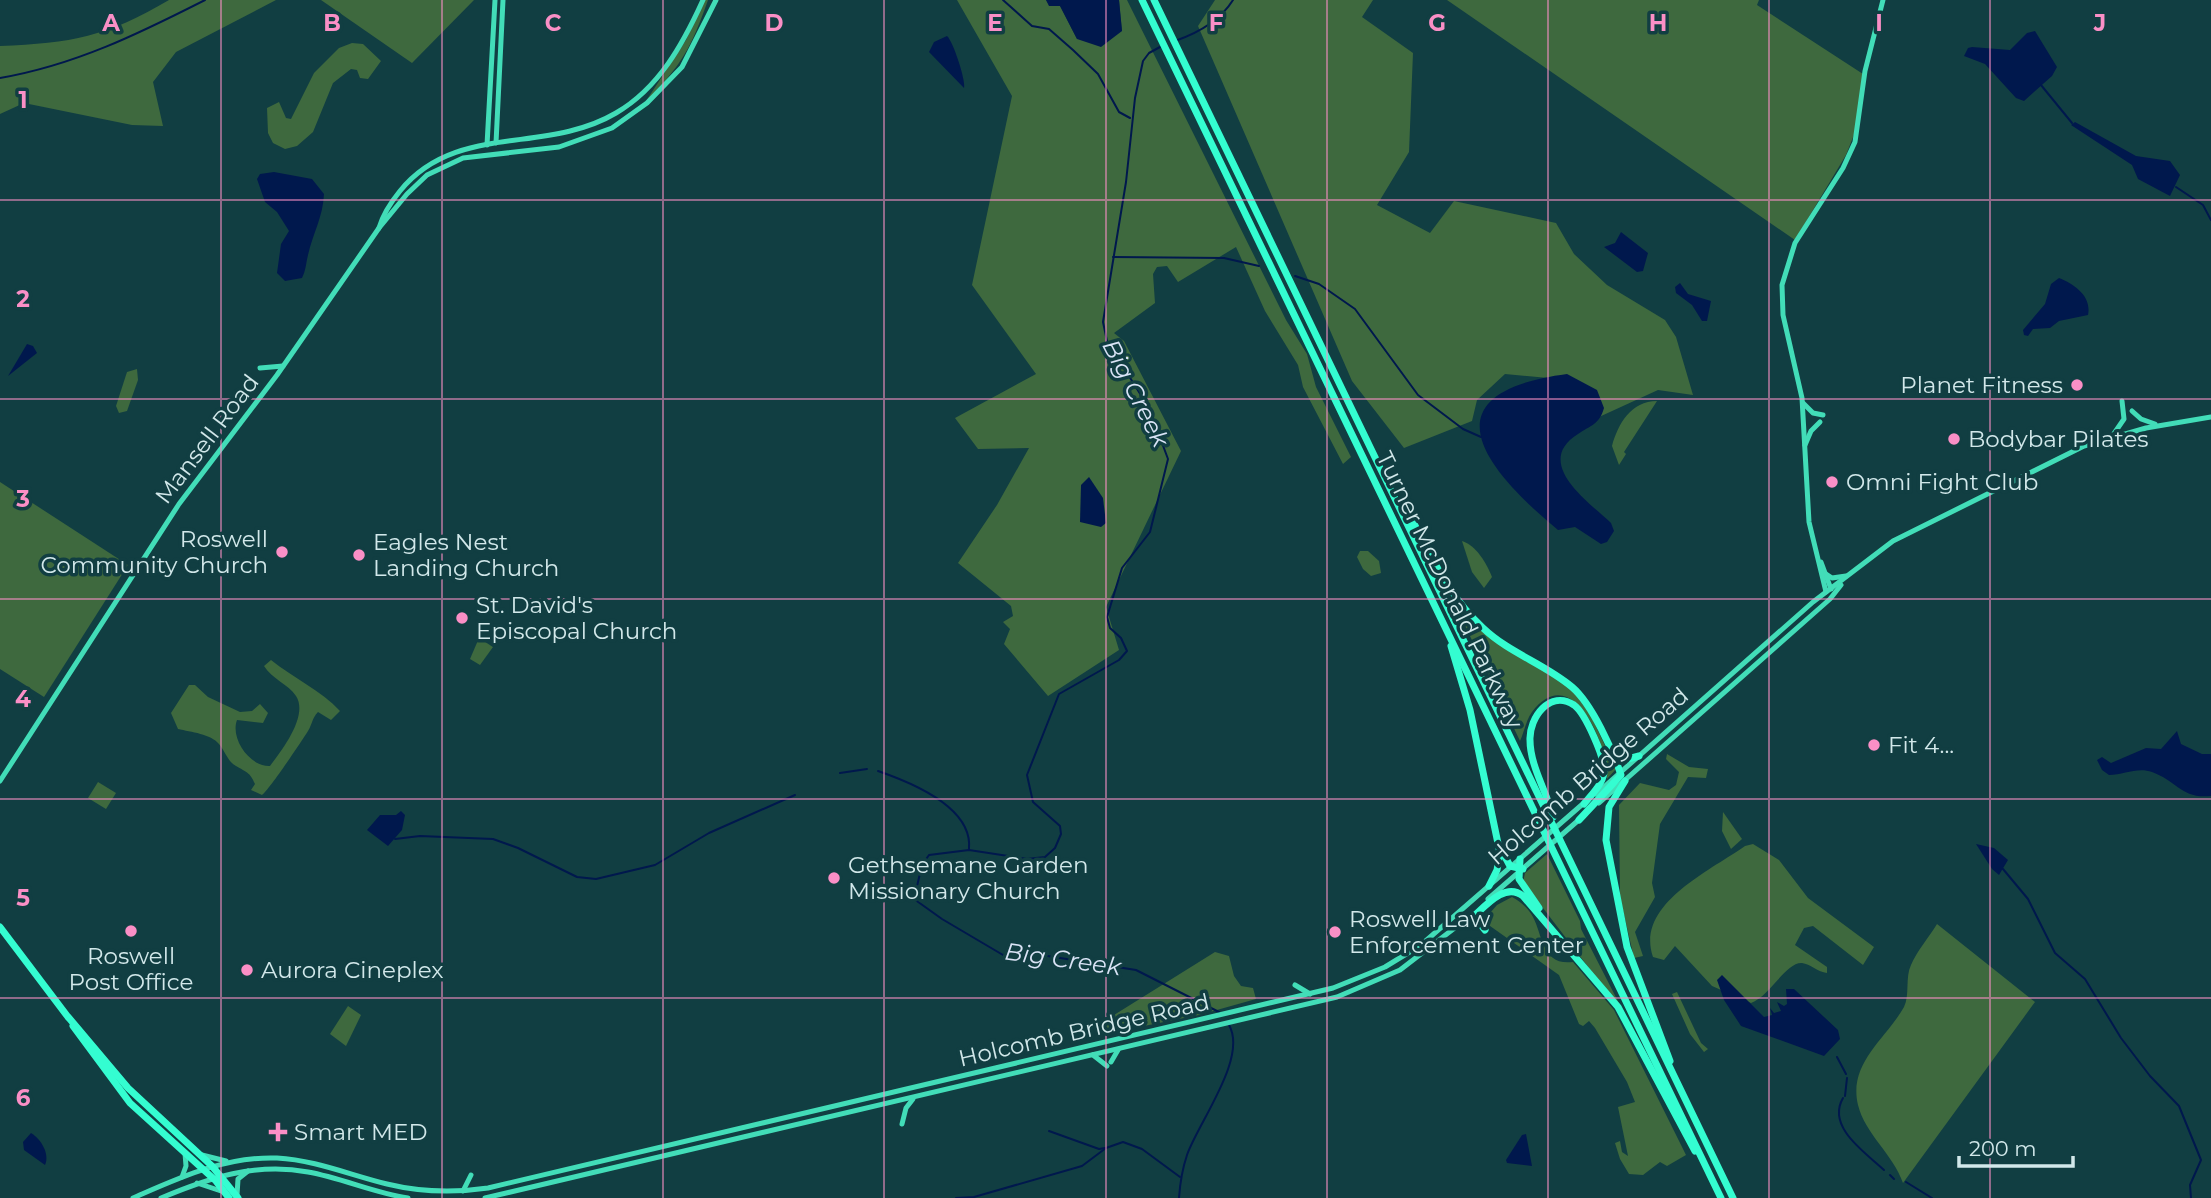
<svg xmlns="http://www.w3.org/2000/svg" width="2211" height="1198" font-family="Montserrat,sans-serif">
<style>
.green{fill:#3e693e}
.water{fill:#00184d}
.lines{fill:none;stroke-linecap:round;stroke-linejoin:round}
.stream{stroke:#00184d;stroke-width:2}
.major{stroke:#42ddb8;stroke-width:5}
.highway{stroke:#34fdd1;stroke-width:7}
.grid{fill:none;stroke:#fa8fc6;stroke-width:2;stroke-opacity:0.55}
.poi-dot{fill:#fa8fc6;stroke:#113e42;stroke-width:2.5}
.labels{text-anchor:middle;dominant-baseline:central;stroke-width:7;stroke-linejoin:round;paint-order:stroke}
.poi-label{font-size:23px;fill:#d2e8ea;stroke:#113e42;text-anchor:start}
.street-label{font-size:23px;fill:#d2e8ea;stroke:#113e42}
.water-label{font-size:24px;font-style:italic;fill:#dae4f6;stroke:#113e42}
.grid-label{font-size:23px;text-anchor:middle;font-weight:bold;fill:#fa8fc6;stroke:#113e42;stroke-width:7;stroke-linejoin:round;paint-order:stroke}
</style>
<rect width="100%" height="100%" fill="#113e42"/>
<g class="green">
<path d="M 169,0 L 276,0 L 176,52 L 153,82 L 163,126 L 132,125 L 24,103 L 0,114 L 0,46 C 72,43 106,37 169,0 Z"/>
<polygon points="321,0 474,0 412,63"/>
<path d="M 705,0 L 708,0 C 691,48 682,65 646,101 L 686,40 Z"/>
<polygon points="957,0 1046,0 1050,6 1060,6 1077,39 1122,31 1119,0 1127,0 1286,320 1307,354 1316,387 1351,457 1343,464 1303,387 1298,365 1265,311 1236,247 1178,282 1167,266 1157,267 1153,274 1155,303 1114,333 1124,341 1181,451 1106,607 1119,650 1048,696 1004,644 1010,629 1003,622 1013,616 1011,606 958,563 997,505 1029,448 978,449 955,418 1036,374 972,285 1012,96"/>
<polygon points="1215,0 1373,0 1362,17 1413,53 1409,152 1377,205 1430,233 1454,201 1556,223 1574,254 1607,285 1665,320 1676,337 1693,395 1658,390 1599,417 1570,380 1505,374 1477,400 1472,421 1404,448 1352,381 1198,26"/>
<polygon points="1447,0 1759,0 1757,5 1863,74 1859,122 1846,155 1795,240"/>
<polygon points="352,43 363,44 381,61 368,79 360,78 357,70 351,69 333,83 313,132 297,146 285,149 273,143 268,133 267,108 279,102 286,118 291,119 314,73 339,48"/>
<polygon points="137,369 138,380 127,411 119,413 116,406 127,372"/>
<path d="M 1657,401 L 1624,452 L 1626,454 L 1619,465 L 1612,446 C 1618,424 1631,401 1657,401 Z"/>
<polygon points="0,482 128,565 44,697 0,669"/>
<path d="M 1462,541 C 1476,545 1487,564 1492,577 L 1484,588 L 1472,572 Z"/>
<polygon points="1360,551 1368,551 1379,561 1381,573 1371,576 1363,569 1357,557"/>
<path d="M 1449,592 L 1471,619 L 1572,689 L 1591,716 L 1616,769 L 1607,779 C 1609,746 1572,659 1532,712 C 1526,720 1524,733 1520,741 Z"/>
<polygon points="479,638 493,647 480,665 470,659"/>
<path d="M 271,660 C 293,678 321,690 340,711 L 331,720 L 318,712 C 312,718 312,725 308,731 C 301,742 269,790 262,795 L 251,790 L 255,784 C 250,772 246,772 236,766 C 228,762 225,751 219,744 C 211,734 191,732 178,729 L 171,713 L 189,685 L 195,685 L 208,697 L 240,712 L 252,711 L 260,704 L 268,713 L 263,723 L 237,720 C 230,739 250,767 270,766 C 281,751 309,716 296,696 C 288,684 272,679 264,666 Z"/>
<polygon points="1667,754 1689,767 1708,769 1706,778 1688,777 1660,824 1652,883 1655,897 1635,932 1643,956 1634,958 1620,897 1619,805 1640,783 1669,790 1676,785 1679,772 1666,759"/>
<polygon points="98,782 116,793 106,809 88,798"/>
<polygon points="1723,812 1742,839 1731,849 1722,831"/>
<path d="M 1753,844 L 1779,860 L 1808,898 L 1874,947 L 1863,965 L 1813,926 L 1804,928 L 1795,945 L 1827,967 L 1827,973 C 1818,972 1810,964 1802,963 C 1786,962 1770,996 1751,1003 L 1712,986 L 1675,946 L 1664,960 L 1653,957 C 1635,905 1708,872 1745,846 Z"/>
<polygon points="1547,854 1580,921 1581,929 1625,1015 1523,882 1525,873"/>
<path d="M 1512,897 C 1521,902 1528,908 1533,917 C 1543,936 1542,966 1573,962 L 1614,1010 L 1686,1155 L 1667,1166 L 1660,1162 L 1643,1175 L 1629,1174 L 1620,1159 L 1615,1143 L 1620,1141 L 1622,1152 L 1628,1156 L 1618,1107 L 1635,1102 L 1627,1082 L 1595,1028 L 1589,1021 L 1583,1026 L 1579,1024 L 1559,975 L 1483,921 L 1497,905 Z"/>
<path d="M 1937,924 L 2035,1002 L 1903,1183 C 1893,1154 1865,1134 1858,1105 C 1848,1063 1886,1039 1904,1007 C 1910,995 1905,977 1911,965 C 1917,951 1929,937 1937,924 Z"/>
<polygon points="1215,952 1229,956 1234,976 1241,986 1253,988 1256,999 1199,1015 1104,1034 1105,1023 1114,1015"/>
<polygon points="1677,992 1701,1043 1708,1049 1704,1052 1690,1034 1672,994"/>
<polygon points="348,1006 361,1015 346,1046 330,1034"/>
</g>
<g class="water">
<polygon points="1046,0 1119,0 1122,31 1101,47 1077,39 1060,6 1049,6"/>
<polygon points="2035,31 2057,67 2052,76 2024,101 2016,98 1985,64 1964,56 1968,48 1972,47 2010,50 2027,33"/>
<path d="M 947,36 C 953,41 966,81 964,88 L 929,52 L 934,42 Z"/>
<polygon points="2075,122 2136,156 2170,161 2180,175 2170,196 2138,179 2132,165 2071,125"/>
<path d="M 274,172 L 312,179 L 324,194 C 323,217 313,233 308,255 C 306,263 306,270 302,278 L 285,281 L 277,273 L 281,244 L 289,231 L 277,212 L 265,202 L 257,179 L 260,174 Z"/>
<polygon points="1621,232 1648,253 1643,271 1637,272 1604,247 1615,243"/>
<path d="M 2059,278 C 2074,284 2092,296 2088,315 L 2059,321 L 2050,328 L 2033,329 L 2028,336 L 2024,335 L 2023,330 L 2045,304 L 2051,284 Z"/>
<polygon points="1680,283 1688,294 1711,301 1707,321 1702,321 1692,305 1676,293 1675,287"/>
<polygon points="27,344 33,346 37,353 8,376"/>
<path d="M 1567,374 L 1597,390 L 1604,408 C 1599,425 1591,425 1578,434 C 1532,463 1589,502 1611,523 L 1614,531 L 1607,542 L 1601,544 L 1575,527 L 1558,530 C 1483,468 1424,393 1567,374 Z"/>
<polygon points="1089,477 1103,498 1106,523 1101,527 1080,522 1081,485"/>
<path d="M 2177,731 L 2181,744 L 2202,754 L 2211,754 L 2211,796 C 2181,799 2177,781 2152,772 C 2137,767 2124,775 2109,775 L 2102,770 L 2097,760 L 2102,757 L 2111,763 L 2146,748 L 2161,749 Z"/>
<polygon points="401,811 405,815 402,830 388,846 367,830 380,815 396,815"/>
<polygon points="1976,844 1994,848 2008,860 1999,875 1992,869"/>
<polygon points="1722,975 1764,1017 1772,1015 1770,1008 1774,1013 1781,1011 1777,1002 1784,1006 1787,1004 1786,989 1794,989 1838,1030 1840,1039 1824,1056 1741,1026 1724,1000 1717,980"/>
<path d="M 31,1133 C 41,1139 50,1154 45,1165 L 24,1150 L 23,1142 Z"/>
<polygon points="1526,1134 1532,1166 1507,1163 1506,1160 1522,1135"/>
</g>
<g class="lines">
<g class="stream">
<polyline points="1003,0 1032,26 1049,29 1073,50 1098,74 1119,112 1130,118"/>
<path d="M 1175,41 C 1198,33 1220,21 1233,0"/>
<polyline points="1160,47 1149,53 1143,61 1135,98 1126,182 1103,322 1107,341 1149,408 1168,459 1150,532 1122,568 1107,617 1110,628 1121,638 1127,651 1119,660 1059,694 1027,775 1033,802 1060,826 1061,834 1055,848 1045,857 1027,859 969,850 929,855 922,865 914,899 942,919 1003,955 1016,951 1136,970 1219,1012"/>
<path d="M 0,78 C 75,65 138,34 205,0"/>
<polyline points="2041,85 2072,123"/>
<polyline points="2176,187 2203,205 2211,220"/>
<polyline points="1113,257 1224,258 1259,266"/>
<polyline points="1295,276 1319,284 1355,309 1418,395 1463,429 1481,437"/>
<path d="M 878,771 C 910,782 973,807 969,849"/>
<polyline points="840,773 867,769"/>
<polyline points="395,839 420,836 493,839 518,848 577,877 596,879 655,865 709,833 795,795"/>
<polyline points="2003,869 2028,899 2055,953 2085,979 2121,1038 2150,1076 2179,1106 2201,1160 2190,1185 2191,1198"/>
<polyline points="1837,1057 1846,1074"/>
<polyline points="1845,1096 1847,1078"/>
<path d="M 1843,1098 C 1826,1127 1866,1153 1884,1170"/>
<polyline points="1049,1131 1099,1149 1105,1148"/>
<polyline points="1890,1175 1894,1179"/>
<polyline points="1906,1182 1932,1198"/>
<polyline points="956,1198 974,1197 1082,1166 1106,1148 1123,1142 1142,1149 1180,1177"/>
<path d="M 1179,1198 C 1180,1183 1182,1170 1187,1155 C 1198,1123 1248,1058 1229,1025"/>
</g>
<g class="major">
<polyline points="496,143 503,0"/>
<polyline points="487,145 495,0"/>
<path d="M 379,228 C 383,214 391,202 400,191 C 456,122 545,155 616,113 C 659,88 683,44 703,0"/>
<polyline points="260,368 283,366"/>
<polyline points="1803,403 1813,413 1823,415"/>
<polyline points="2132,411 2141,419 2155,424"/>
<polyline points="2113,435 2124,419 2122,401"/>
<polyline points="1805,445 1811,431 1820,422"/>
<polyline points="1821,562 1831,589"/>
<polyline points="1826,574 1832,578 1846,576"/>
<polyline points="1826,592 1809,522 1802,398 1783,315 1782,285 1795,243 1843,168 1855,142 1865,71 1883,0"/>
<polyline points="0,781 179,504 277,375 379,228 407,194 427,175 463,158 559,147 612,128 647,103 682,67 716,0"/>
<polyline points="1596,794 1813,602 1893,541 2084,446 2146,428 2211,417"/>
<polyline points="1599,803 1830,599 1841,585"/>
<polyline points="1488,899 1581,818"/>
<polyline points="1295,985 1310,994"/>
<polyline points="1093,1055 1107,1066"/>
<polyline points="1111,1062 1118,1050"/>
<polyline points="902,1124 906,1108 913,1099"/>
<polyline points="202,1155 226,1161"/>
<polyline points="182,1177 186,1166 185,1153"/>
<polyline points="197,1183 224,1192"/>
<polyline points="463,1191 471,1175"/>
<polyline points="237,1195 238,1179 248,1171"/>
<path d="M 133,1198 C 179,1178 225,1156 277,1158 C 315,1160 350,1175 387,1184 C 420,1192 454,1193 488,1188 L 1333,988 L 1385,967 L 1421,945 L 1585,802"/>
<path d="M 161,1198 C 209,1178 255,1162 308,1172 C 342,1178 374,1193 408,1198"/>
<polyline points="485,1198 1337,997 1400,970 1465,920"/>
</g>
<g class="highway">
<polyline points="1142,0 1721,1198"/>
<polyline points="1154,0 1733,1198"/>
<path d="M 1410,516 C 1431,556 1449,597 1483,628 C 1509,653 1545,664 1572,687 C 1592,704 1613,751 1621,775 L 1579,820"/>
<polyline points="1451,646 1470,710 1500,853 1497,870 1489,886"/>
<polyline points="1614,755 1624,760 1639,756"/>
<polyline points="1625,781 1609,807 1606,840 1627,947 1670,1061"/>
<path d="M 1553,817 C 1547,792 1530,766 1530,740 C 1529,718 1550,689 1574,705 C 1585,713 1606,759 1604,773 C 1602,785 1591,795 1584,804"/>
<polyline points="1501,849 1510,866 1523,869"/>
<polyline points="1520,859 1519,879 1539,908"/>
<polyline points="1478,914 1478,921 1485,930"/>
<path d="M 1465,924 C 1481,912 1503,880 1523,896 L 1618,1007 L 1695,1151"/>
<polyline points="0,927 68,1017"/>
<polyline points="69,1018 128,1088 212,1166 238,1198"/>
<polyline points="73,1026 130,1103 216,1181 229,1198"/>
</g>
</g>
<path class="grid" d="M 221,0 L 221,1198M 442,0 L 442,1198M 663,0 L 663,1198M 884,0 L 884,1198M 1106,0 L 1106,1198M 1327,0 L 1327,1198M 1548,0 L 1548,1198M 1769,0 L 1769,1198M 1990,0 L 1990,1198M 0,200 L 2211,200M 0,399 L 2211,399M 0,599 L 2211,599M 0,799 L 2211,799M 0,998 L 2211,998"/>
<g class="poi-dot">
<circle cx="2077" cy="385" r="7"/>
<circle cx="1954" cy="439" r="7"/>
<circle cx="1832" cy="482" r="7"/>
<circle cx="282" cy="552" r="7"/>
<circle cx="359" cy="555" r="7"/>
<circle cx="462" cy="618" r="7"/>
<circle cx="1874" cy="745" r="7"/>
<circle cx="834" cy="878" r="7"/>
<circle cx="131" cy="931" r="7"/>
<circle cx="1335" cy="932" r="7"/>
<circle cx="247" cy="970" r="7"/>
<path d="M274.5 1121.5h7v7h7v7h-7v7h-7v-7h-7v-7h7z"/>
</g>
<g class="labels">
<g class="poi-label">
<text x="2063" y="385" text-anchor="end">Planet Fitness</text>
<text x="1968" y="439">Bodybar Pilates</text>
<text x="1846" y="482">Omni Fight Club</text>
<text x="268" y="539" text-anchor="end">Roswell<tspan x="268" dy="26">Community Church</tspan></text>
<text x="373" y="542">Eagles Nest<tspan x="373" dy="26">Landing Church</tspan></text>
<text x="476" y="605">St. David's<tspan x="476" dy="26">Episcopal Church</tspan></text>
<text x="1888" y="745">Fit 4...</text>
<text x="848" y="865">Gethsemane Garden<tspan x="848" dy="26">Missionary Church</tspan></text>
<text x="1349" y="919">Roswell Law<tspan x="1349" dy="26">Enforcement Center</tspan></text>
<text x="131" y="956" text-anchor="middle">Roswell<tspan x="131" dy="26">Post Office</tspan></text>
<text x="261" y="970">Aurora Cineplex</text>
<text x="294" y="1132">Smart MED</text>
</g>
<g class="street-label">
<text transform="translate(207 439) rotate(-53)">Mansell Road</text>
<text transform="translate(1450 590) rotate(64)">Turner McDonald Parkway</text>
<text transform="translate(1588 776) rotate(-41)">Holcomb Bridge Road</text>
<text transform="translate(1084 1030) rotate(-13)">Holcomb Bridge Road</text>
</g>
<g class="water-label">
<text transform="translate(1136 393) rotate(63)">Big Creek</text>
<text transform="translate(1063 959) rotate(8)">Big Creek</text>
</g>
</g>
<g class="grid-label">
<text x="111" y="31">A</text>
<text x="332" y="31">B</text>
<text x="553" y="31">C</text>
<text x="774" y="31">D</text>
<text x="995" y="31">E</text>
<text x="1216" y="31">F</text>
<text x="1437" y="31">G</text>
<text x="1658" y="31">H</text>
<text x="1879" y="31">I</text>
<text x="2100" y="31">J</text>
<text x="23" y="108">1</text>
<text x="23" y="307">2</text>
<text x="23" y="507">3</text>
<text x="23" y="707">4</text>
<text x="23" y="906">5</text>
<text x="23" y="1106">6</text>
</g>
<path d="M1959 1156v10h114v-10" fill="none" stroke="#d2e8ea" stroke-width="3.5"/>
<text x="1969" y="1156" font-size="21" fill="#d2e8ea" stroke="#113e42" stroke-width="5" paint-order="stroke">200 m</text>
</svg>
